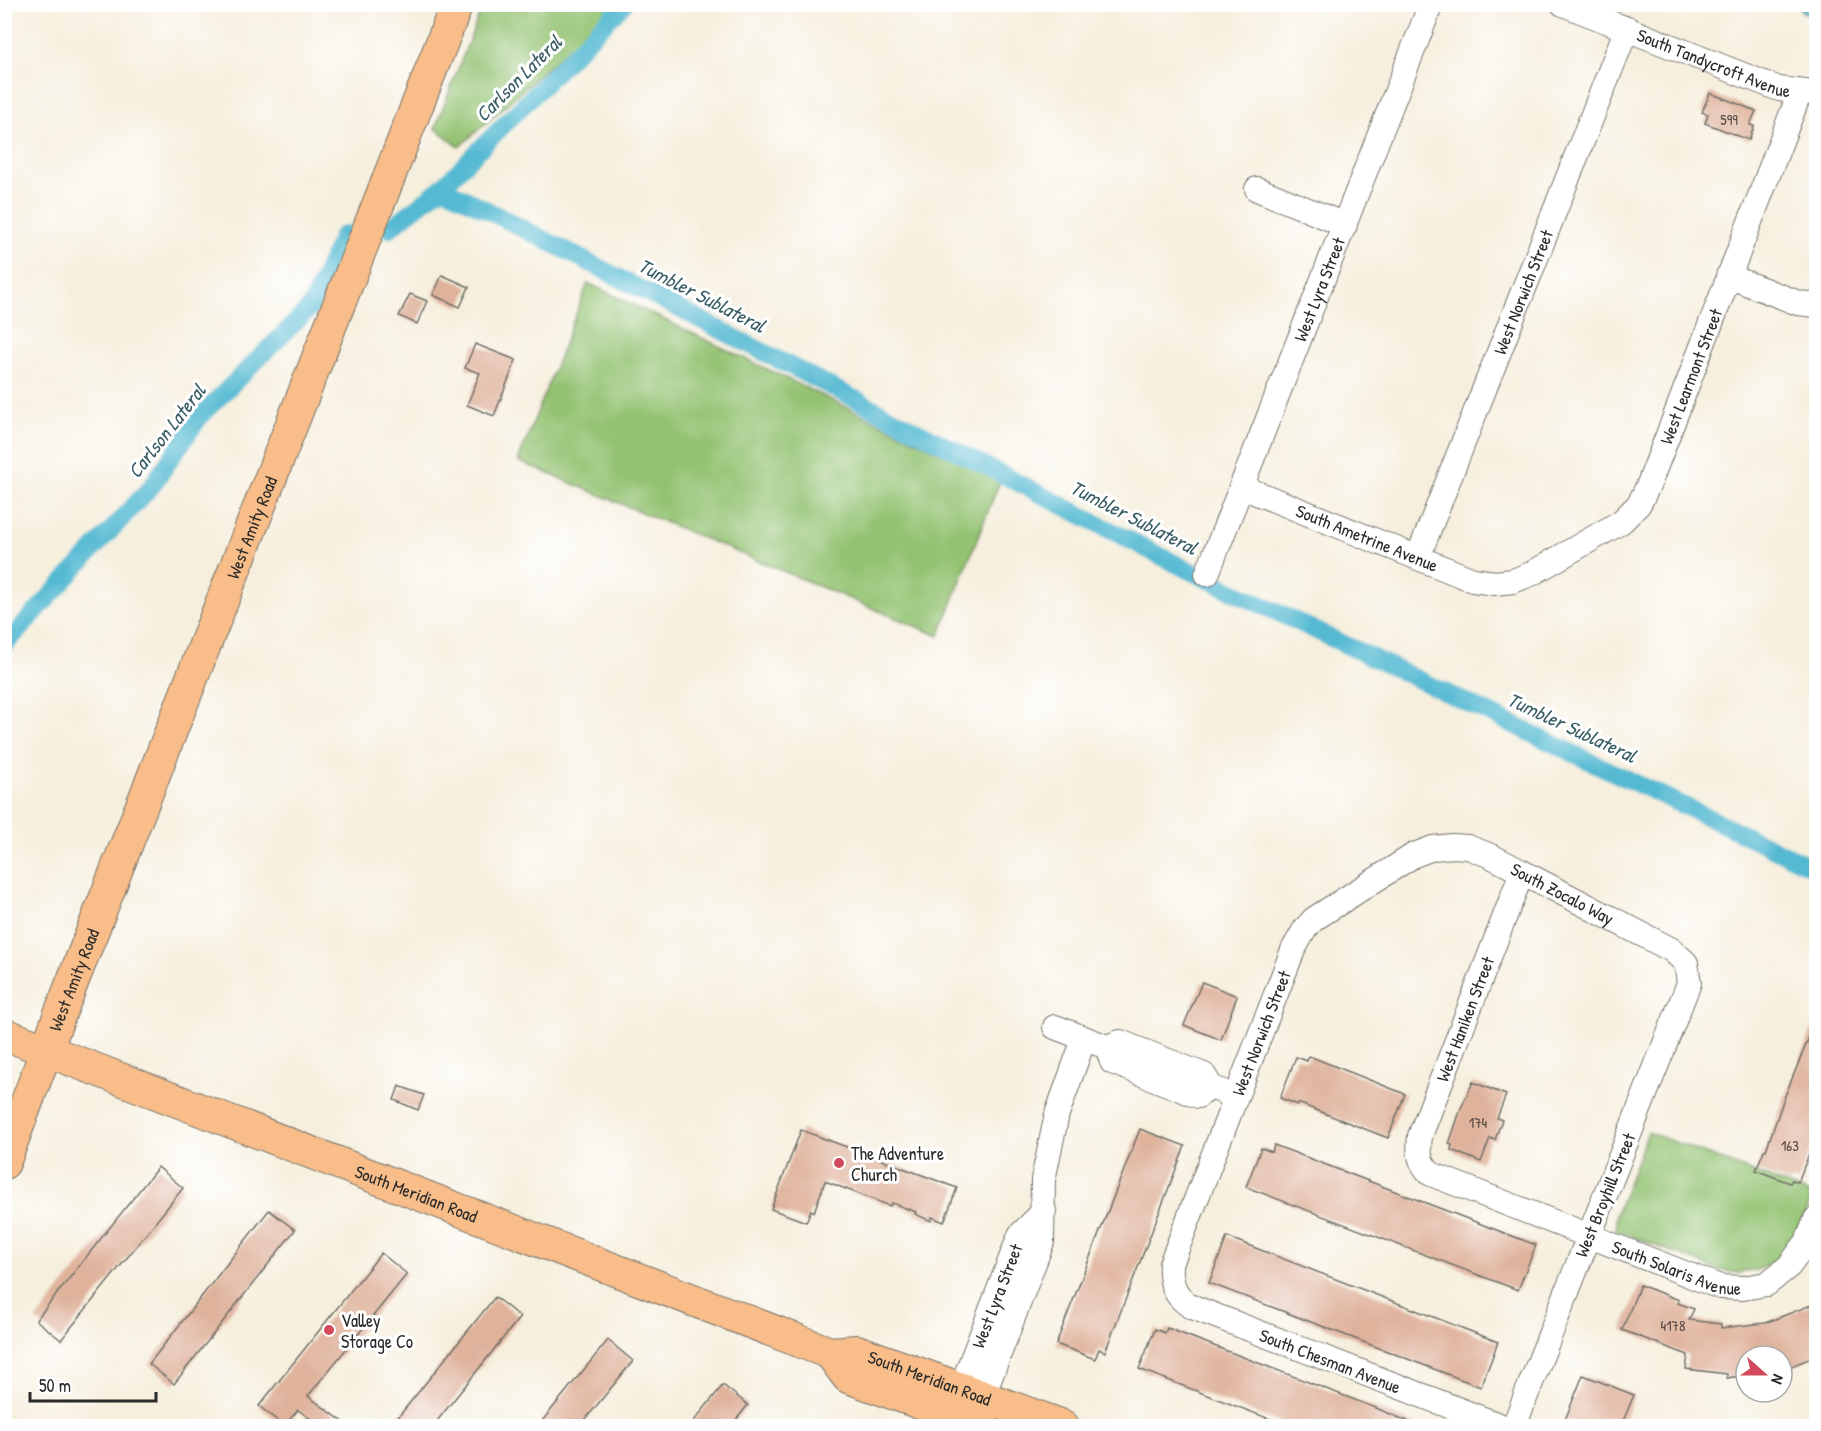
<svg xmlns="http://www.w3.org/2000/svg" width="1821" height="1431" font-family="'Patrick Hand',sans-serif">
<style>
.green{fill:#93c271;stroke:#5f764e;stroke-width:1.5}
.water{fill:#54b9d2;stroke:#40727e;stroke-width:1.5}
.lines{fill:none;stroke-linecap:round;stroke-linejoin:round}
.canal{stroke:#54b9d2;stroke-width:18}
.building{fill:#dfb29b}
.minor-casing{stroke:#727069;stroke-width:26}
.major-casing{stroke:#727069;stroke-width:34}
.minor{stroke:#fff;stroke-width:24}
.major{stroke:#f8bd89;stroke-width:32}
.poi-dot{fill:#d1495b;stroke:#fff;stroke-width:2}
.labels{text-anchor:middle;dominant-baseline:central;stroke-width:6;stroke-linejoin:round;paint-order:stroke}
.number-label{font-size:15px;fill:#584d47}
.street-label{font-size:18px;fill:#2b2b2b;stroke:#fff}
.poi-label{font-size:18px;fill:#2b2b2b;stroke:#fff;text-anchor:start}
.water-label{font-size:20px;font-style:italic;fill:#395d65;stroke:#fff}
</style>
<rect width="100%" height="100%" fill="#fff"/>
<filter id="ink" filterUnits="userSpaceOnUse"><feTurbulence type="fractalNoise" baseFrequency=".0167" numOctaves="2"/><feDisplacementMap in="SourceGraphic" scale="12" xChannelSelector="R" yChannelSelector="G"/><feConvolveMatrix kernelMatrix="1 2 1 2 8 2 1 2 1" color-interpolation-filters="sRGB"/></filter>
<filter id="wash" filterUnits="userSpaceOnUse"><feTurbulence type="fractalNoise" baseFrequency=".008" numOctaves="4" result="noise"/><feDisplacementMap in="SourceGraphic" scale="24" xChannelSelector="R" yChannelSelector="G"/><feGaussianBlur stdDeviation="1.35" result="paint"/><feColorMatrix in="noise" values="0 0 0 0 0 0 0 0 0 0 0 0 0 0 0 0 0 1.4 0 .05"/><feComposite in="paint" operator="in"/></filter>
<g filter="url(#wash)">
<rect width="100%" height="100%" fill="#f6efdd"/>
<g class="green">
<polygon points="483,5 617,5 459,147 435,128"/>
<polygon points="588,283 1000,481 939,636 518,461"/>
<polygon points="1648,1132 1813,1195 1796,1238 1786,1253 1772,1263 1757,1270 1739,1273 1718,1270 1616,1230 1616,1214"/>
</g>
<polygon class="water" points="1803,5 1816,5 1816,17 1801,11"/>
<g class="lines">
<g class="canal">
<polyline points="442,187 1184,568 1808,865 1816,862"/>
<polyline points="389,229 442,187 624,4"/>
<polyline points="4,646 151,487 201,415 310,308 342,236 346,234"/>
</g>
</g>
<g id="blocks">
<g class="building">
<polygon points="1710,93 1756,111 1750,125 1754,126 1749,140 1705,123 1708,114 1702,112"/>
<polygon points="442,275 469,287 460,307 433,295"/>
<polygon points="410,294 427,301 417,324 399,316"/>
<polygon points="475,344 516,360 494,416 467,405 480,373 465,368"/>
<polygon points="1202,982 1237,996 1221,1040 1184,1025"/>
<polygon points="1816,1020 1816,1136 1798,1182 1792,1180 1790,1183 1756,1170 1764,1150 1766,1150 1783,1101"/>
<polygon points="1309,1056 1405,1094 1388,1138 1298,1103 1298,1105 1280,1098 1296,1057 1307,1061"/>
<polygon points="1473,1082 1506,1095 1497,1118 1502,1120 1495,1140 1490,1138 1481,1162 1451,1150 1452,1145 1449,1144 1461,1108"/>
<polygon points="399,1086 424,1095 418,1110 394,1100"/>
<polygon points="1140,1129 1185,1146 1105,1352 1099,1349 1095,1359 1056,1344"/>
<polygon points="801,1130 957,1188 944,1222 932,1217 931,1221 915,1214 916,1212 892,1203 890,1206 825,1181 814,1212 811,1210 806,1222 771,1209"/>
<polygon points="1274,1145 1536,1245 1518,1290 1246,1187 1261,1148 1272,1152"/>
<polygon points="158,1167 183,1188 61,1340 36,1320"/>
<polygon points="269,1210 295,1230 174,1384 149,1364"/>
<polygon points="1227,1237 1498,1342 1481,1387 1209,1283"/>
<polygon points="381,1253 407,1274 308,1396 349,1426 321,1426 298,1410 284,1426 259,1406"/>
<polygon points="1640,1285 1679,1300 1678,1303 1694,1309 1689,1320 1721,1324 1721,1328 1765,1323 1816,1303 1816,1356 1782,1370 1782,1356 1746,1356 1746,1375 1727,1378 1727,1374 1686,1369 1688,1355 1622,1330"/>
<polygon points="495,1297 520,1317 433,1426 391,1426"/>
<polygon points="1167,1328 1376,1408 1419,1426 1288,1426 1139,1369 1155,1329 1165,1333"/>
<polygon points="608,1340 633,1361 580,1426 538,1426"/>
<polygon points="1583,1375 1634,1395 1621,1426 1581,1426 1565,1420"/>
<polygon points="723,1385 748,1405 731,1426 690,1426"/>
</g>
</g>
</g>
<g filter="url(#ink)">
<use href="#blocks" fill-opacity="0" stroke="#727069" stroke-width="1.5"/>
<g class="lines">
<g class="minor-casing">
<g id="minor">
<path id="s1" d="M 1563,4 L 1779,89 L 1814,93"/>
<polyline points="1257,189 1345,225"/>
<polyline points="1728,276 1798,303 1816,305"/>
<path id="s2" d="M 1242,487 L 1473,580 L 1495,583 L 1513,581 L 1531,574 L 1621,522 L 1639,504 L 1649,484 L 1800,92"/>
<path id="s3" d="M 1418,557 L 1627,28"/>
<path id="s4" d="M 1207,574 L 1431,4"/>
<path id="s5" d="M 1522,872 L 1420,1136 C 1418,1152 1419,1163 1431,1174 L 1720,1287 L 1743,1288 L 1767,1284 L 1789,1266 L 1807,1242 L 1816,1219"/>
<polyline points="1055,1027 1099,1044"/>
<polyline points="1211,1087 1198,1096 1112,1062 1107,1047 1120,1042 1204,1075 1211,1087 1234,1096"/>
<path id="s6" d="M 961,1388 L 1020,1235 L 1044,1211"/>
<polyline points="983,1396 1042,1242 1043,1180 1057,1114 1084,1039"/>
<path id="s7" d="M 1501,1426 L 1190,1306 C 1174,1295 1170,1283 1171,1264 L 1293,950 L 1305,929 L 1314,919 L 1414,855 L 1433,848 L 1452,846 L 1468,847 L 1491,856 L 1672,950 L 1686,963 L 1689,983 L 1514,1426"/>
</g>
</g>
<g class="major-casing">
<g id="major">
<path id="s8" d="M 4,1034 L 830,1353 L 857,1351 L 1063,1426"/>
<path id="s9" d="M 4,1163 L 61,1011 L 457,4"/>
<polyline points="830,1353 848,1377 983,1426"/>
</g>
</g>
<use href="#minor" class="minor"/>
<use href="#major" class="major"/>
</g>
</g>
<g class="poi-dot">
<circle cx="839" cy="1163" r="6"/>
<circle cx="329" cy="1330" r="6"/>
</g>
<g class="labels">
<g class="number-label">
<text x="1729" y="119">599</text>
<text x="1478" y="1122">174</text>
<text x="1790" y="1145">163</text>
<text x="1673" y="1325">4178</text>
</g>
<g class="street-label">
<text stroke="none"><textPath href="#s1" startOffset="162">South Tandycroft Avenue</textPath></text>
<text stroke="none"><textPath href="#s4" startOffset="306">West Lyra Street</textPath></text>
<text stroke="none"><textPath href="#s3" startOffset="285">West Norwich Street</textPath></text>
<text stroke="none"><textPath href="#s2" startOffset="576">West Learmont Street</textPath></text>
<text stroke="none"><textPath href="#s9" startOffset="682">West Amity Road</textPath></text>
<text stroke="none"><textPath href="#s2" startOffset="135">South Ametrine Avenue</textPath></text>
<text stroke="none"><textPath href="#s7" startOffset="1036">South Zocalo Way</textPath></text>
<text stroke="none"><textPath href="#s9" startOffset="196">West Amity Road</textPath></text>
<text transform="translate(1465 1019) rotate(-69)">West Haniken Street</text>
<text stroke="none"><textPath href="#s7" startOffset="630">West Norwich Street</textPath></text>
<text stroke="none"><textPath href="#s8" startOffset="442">South Meridian Road</textPath></text>
<text transform="translate(1605 1195) rotate(-68)">West Broyhill Street</text>
<text stroke="none"><textPath href="#s5" startOffset="588">South Solaris Avenue</textPath></text>
<text stroke="none"><textPath href="#s6" startOffset="99">West Lyra Street</textPath></text>
<text transform="translate(1330 1361) rotate(21)">South Chesman Avenue</text>
<text stroke="none"><textPath href="#s8" startOffset="990">South Meridian Road</textPath></text>
</g>
<g class="poi-label">
<text x="851" y="1153">The Adventure<tspan x="851" dy="21">Church</tspan></text>
<text x="341" y="1320">Valley<tspan x="341" dy="21">Storage Co</tspan></text>
</g>
<g class="water-label">
<text transform="translate(518 78) rotate(-45)">Carlson Lateral</text>
<text transform="translate(702 295) rotate(27)">Tumbler Sublateral</text>
<text transform="translate(166 431) rotate(-52)">Carlson Lateral</text>
<text transform="translate(1134 517) rotate(27)">Tumbler Sublateral</text>
<text transform="translate(1572 727) rotate(25)">Tumbler Sublateral</text>
</g>
</g>
<rect width="1821" height="1431" fill="none" stroke="#fff" stroke-width="24"/>
<g transform="translate(1764 1374) rotate(111)"><circle r="28" fill="#ffffff" stroke="#aaaaaa" stroke-width="1.5"/>
<path d="M0-4.5L10 22L0 15L-10 22Z" fill="#d1495b"/>
<text y="-9" font-size="16" font-weight="bold" text-anchor="middle" fill="#2b2b2b">N</text>
</g>
<path d="M30 1392v9h126v-9" fill="none" stroke="#2b2b2b" stroke-width="3"/>
<text x="39" y="1392" font-size="18" fill="#2b2b2b" stroke="#ffffff" stroke-width="4.5" paint-order="stroke">50 m</text>
</svg>
